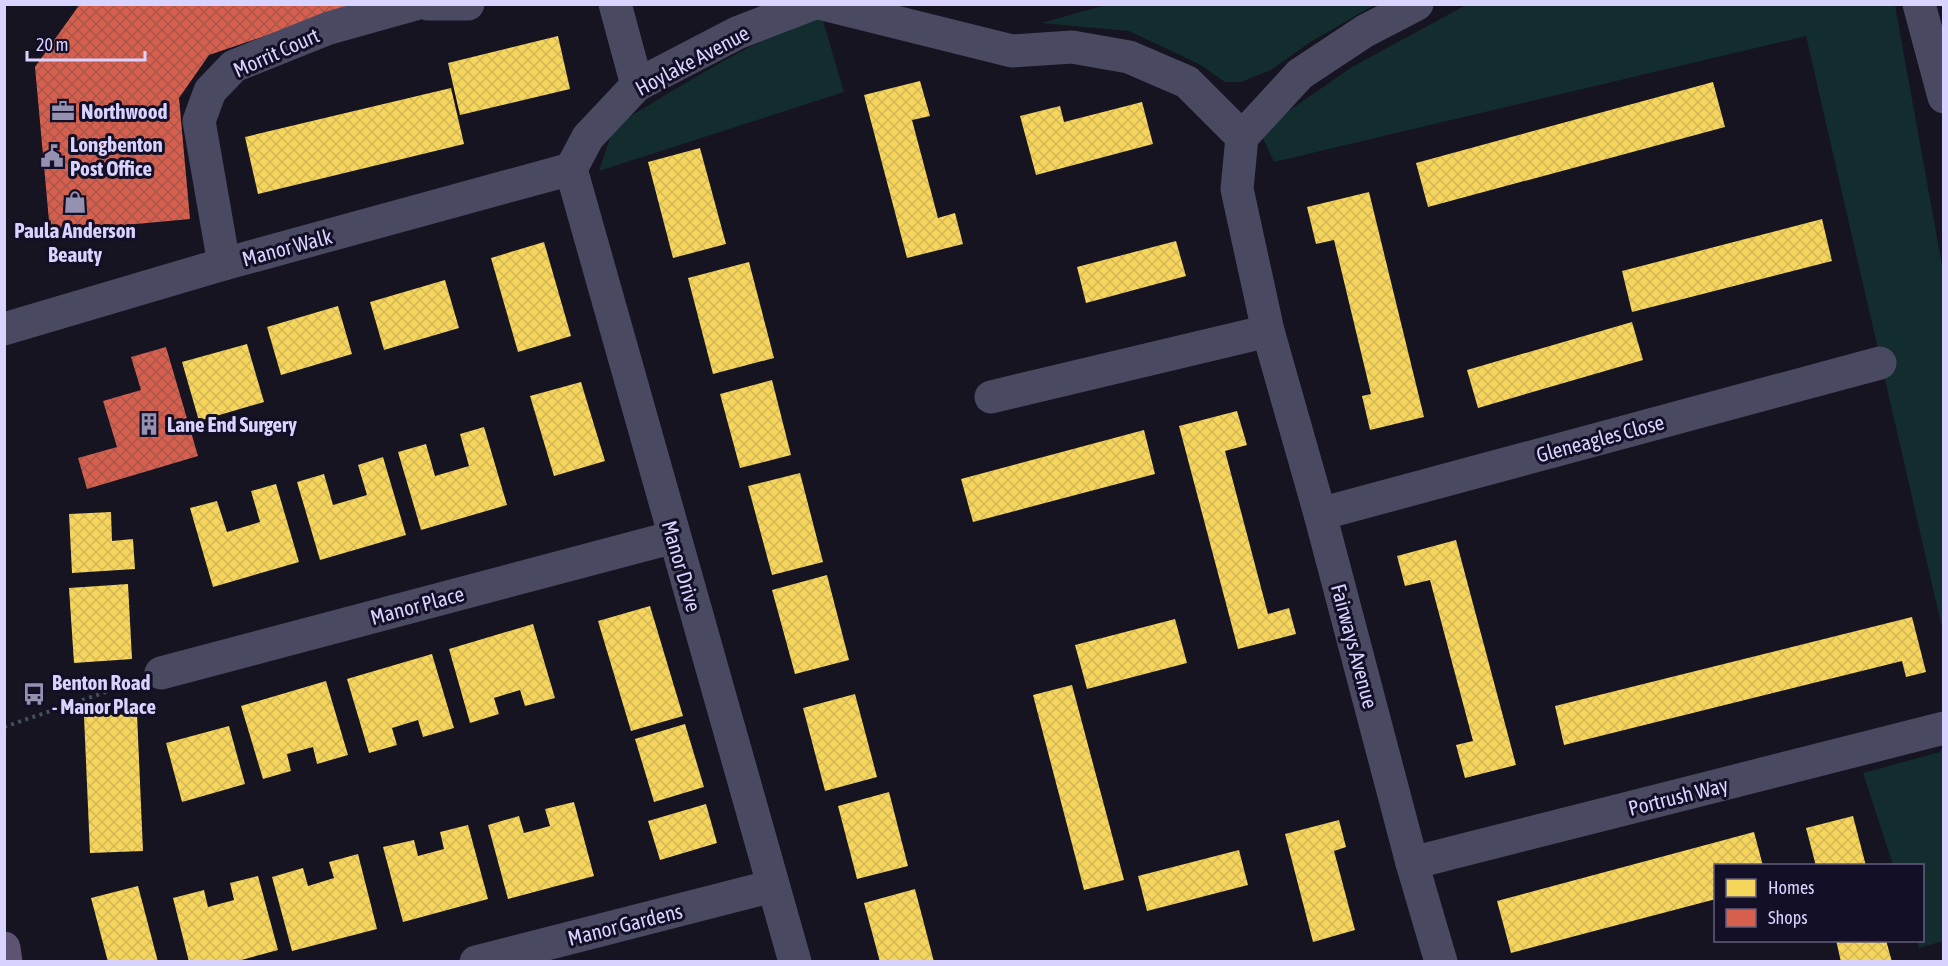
<svg xmlns="http://www.w3.org/2000/svg" width="1948" height="966" font-family="'Asap Condensed',sans-serif">
<style>
.grass{fill:#132c2d}
.homes{fill:url(#homes-cross-hatch)}
.shops{fill:url(#shops-cross-hatch)}
.lines{fill:none;stroke-linecap:round;stroke-linejoin:round}
.path{stroke:#44505f;stroke-width:4;stroke-dasharray:3 4.5;stroke-linecap:butt}
.minor{stroke:#4a4962;stroke-width:33}
.major{stroke:#5e5373;stroke-width:33}
.labels{text-anchor:middle;dominant-baseline:central;stroke-width:6;stroke-linejoin:round;paint-order:stroke}
.street-label{font-size:21px;fill:#d9d4ff;stroke:#130f26}
.poi-label{font-size:21px;font-weight:bold;fill:#d9d4ff;stroke:#130f26;text-anchor:start}
</style>
<defs>
<pattern id="homes-cross-hatch" width="8" height="8" patternUnits="userSpaceOnUse" patternTransform="scale(1.5)"><rect width="8" height="8" fill="#f6d55c"/><path d="M0 0l8 8M0 8l8-8" fill="none" stroke="#d2b759"/></pattern>
<pattern id="shops-cross-hatch" width="8" height="8" patternUnits="userSpaceOnUse" patternTransform="scale(1.5)"><rect width="8" height="8" fill="#d6604d"/><path d="M0 0l8 8M0 8l8-8" fill="none" stroke="#a9564d"/></pattern>
</defs>
<rect width="100%" height="100%" fill="#161421"/>
<g class="grass">
<polygon points="1106,5 1106,4 1374,5 1309,43 1271,70 1241,82 1225,82 1199,64 1129,31 1041,23"/>
<polygon points="1466,5 1895,5 1943,271 1943,632 1806,36 1274,162 1263,138 1284,114 1352,67"/>
<path d="M 821,14 L 844,92 L 599,171 L 614,126 C 681,86 747,43 821,14 Z"/>
<polygon points="1943,749 1943,941 1919,948 1917,941 1922,940 1922,866 1893,865 1863,773 1940,752"/>
</g>
<g class="homes">
<polygon points="558,36 570,89 460,115 448,63"/>
<polygon points="920,81 930,116 912,120 938,218 955,213 963,244 907,258 864,95"/>
<polygon points="1713,82 1725,127 1428,207 1416,163"/>
<polygon points="451,88 464,144 258,194 245,137"/>
<polygon points="1142,102 1153,144 1036,175 1020,116 1060,106 1064,122"/>
<polygon points="700,148 726,244 673,258 648,162"/>
<polygon points="1369,192 1424,417 1370,430 1362,396 1371,394 1334,240 1316,244 1307,207"/>
<polygon points="1822,219 1832,261 1632,312 1622,271"/>
<polygon points="1176,241 1186,276 1086,303 1077,267"/>
<polygon points="544,242 571,336 518,352 491,258"/>
<polygon points="749,262 774,358 713,374 688,278"/>
<polygon points="445,280 459,328 384,350 370,302"/>
<polygon points="338,306 352,354 281,375 267,327"/>
<polygon points="1632,322 1643,360 1478,408 1467,370"/>
<polygon points="247,344 264,402 199,421 182,362"/>
<polygon points="772,380 791,455 740,468 720,394"/>
<polygon points="581,382 605,461 554,476 530,396"/>
<polygon points="1237,411 1247,445 1225,451 1268,614 1289,608 1296,634 1238,649 1179,426"/>
<polygon points="484,427 507,505 421,530 398,452 426,444 435,476 469,466 460,434"/>
<polygon points="1144,430 1155,474 973,522 961,479"/>
<polygon points="383,457 406,535 320,560 297,482 324,474 333,505 367,495 358,465"/>
<polygon points="800,473 823,562 772,575 748,486"/>
<polygon points="276,484 299,562 213,587 190,508 217,501 227,532 260,522 251,491"/>
<polygon points="111,512 112,541 133,539 135,569 72,573 69,514"/>
<polygon points="1456,540 1516,765 1465,778 1456,745 1473,741 1430,580 1405,586 1397,556"/>
<polygon points="827,575 849,660 795,674 772,590"/>
<polygon points="128,584 132,659 74,663 69,588"/>
<polygon points="650,606 683,716 631,731 598,621"/>
<polygon points="1912,617 1926,672 1906,677 1902,661 1564,745 1555,706"/>
<polygon points="1175,619 1187,663 1087,689 1075,645"/>
<polygon points="533,624 555,698 525,706 520,690 494,698 499,714 470,723 449,649"/>
<polygon points="432,654 454,728 423,737 418,720 392,728 397,745 369,753 347,679"/>
<polygon points="326,681 348,755 317,764 313,747 287,754 291,771 263,779 241,706"/>
<polygon points="1072,685 1124,880 1084,890 1033,695"/>
<polygon points="855,694 877,777 825,791 803,708"/>
<polygon points="137,714 143,851 90,853 84,716"/>
<polygon points="685,724 704,787 654,802 635,739"/>
<polygon points="229,726 245,784 182,802 166,743"/>
<polygon points="889,792 908,866 857,879 838,806"/>
<polygon points="574,802 594,876 508,899 488,825 519,816 524,833 550,826 545,809"/>
<polygon points="706,804 717,843 660,860 648,821"/>
<polygon points="1853,816 1866,866 1816,866 1806,828"/>
<polygon points="1339,820 1346,847 1334,851 1355,930 1313,942 1285,834"/>
<polygon points="468,825 488,899 403,922 383,847 414,840 418,856 444,849 440,832"/>
<polygon points="1754,832 1763,866 1716,866 1716,899 1511,953 1497,901"/>
<polygon points="1239,850 1248,885 1147,911 1138,876"/>
<polygon points="358,854 377,929 292,951 272,877 303,868 308,886 334,878 329,862"/>
<polygon points="258,876 278,950 234,962 189,962 173,898 204,890 208,907 234,900 230,883"/>
<polygon points="138,886 158,962 108,962 91,898"/>
<polygon points="915,889 934,962 880,962 864,903"/>
<polygon points="1836,940 1886,940 1892,962 1841,962"/>
</g>
<g class="shops">
<polygon points="80,4 356,4 356,5 209,55 179,98 190,219 50,232 35,67"/>
<polygon points="166,347 198,456 87,489 78,458 117,447 103,401 141,390 131,357"/>
</g>
<g class="lines">
<polyline class="path" points="4,727 129,684"/>
<g class="minor">
<polyline points="428,4 468,4"/>
<polyline points="615,4 637,85"/>
<polyline points="823,4 1012,51 1072,47 1129,57 1187,82 1242,137 1300,74 1365,31 1417,4"/>
<polyline points="1919,4 1944,97"/>
<polyline points="1242,137 1237,189 1268,331 1320,514 1412,863 1441,962"/>
<polyline points="571,169 795,962"/>
<polyline points="571,169 588,137 637,85 737,33 812,4"/>
<polyline points="224,264 199,121 210,91 234,66 329,28 415,4"/>
<polyline points="4,329 224,264 571,169"/>
<polyline points="991,397 1268,331"/>
<polyline points="1320,514 1880,363"/>
<polyline points="161,673 674,537"/>
<polyline points="1412,863 1944,728"/>
<polyline points="476,962 773,886"/>
</g>
<polyline class="major" points="4,948 6,962"/>
</g>
<defs>
<g id="office-bare" transform="scale(1.8)"><path d="M-6-3h4V-5.5h4V-3h4V5H-6ZM-1-4.5V-3h2v-1.5ZM-6 0V1H6V0Z" fill="#9591b1" stroke="#130f26" stroke-width="2.5" paint-order="stroke"/></g>
<g id="civic-bare" transform="scale(1.8)"><path d="M-.6-6.5H3V-4.5H.6V-3L4-1V1h2V6H-6V1h2V-1L-.6-3ZM-1.2 2.5V6h2.4V2.5Z" fill="#9591b1" stroke="#130f26" stroke-width="2.5" paint-order="stroke"/></g>
<g id="shop-bare" transform="scale(1.8)"><path d="M-5-2.5h2.3a2.7 3.5 0 0 1 5.4 0H5L5.5 6h-11ZM-1.5-2.5h3a1.5 2.3 0 0 0-3 0Z" fill="#9591b1" stroke="#130f26" stroke-width="2.5" paint-order="stroke"/></g>
<g id="building-bare" transform="scale(1.8)"><path d="M-4-6H4V6H1V3H-1V6H-4ZM-2.5-4.3h1.7v1.8h-1.7ZM.8-4.3h1.7v1.8H.8ZM-2.5-1h1.7V.8h-1.7ZM.8-1h1.7V.8H.8Z" fill="#9591b1" stroke="#130f26" stroke-width="2.5" paint-order="stroke"/></g>
<g id="bus-bare" transform="scale(1.8)"><path d="M-5-6H5V4H4V6H2V4H-2V6H-4V4H-5ZM-3.5-4V0h7V-4ZM-3.5 1.2v1.5H-2V1.2ZM2 1.2v1.5H3.5V1.2Z" fill="#9591b1" stroke="#130f26" stroke-width="2.5" paint-order="stroke"/></g>
</defs>
<g fill-rule="evenodd">
<use href="#office-bare" x="63" y="111"/>
<use href="#civic-bare" x="52" y="156"/>
<use href="#shop-bare" x="75" y="202"/>
<use href="#building-bare" x="149" y="424"/>
<use href="#bus-bare" x="34" y="694"/>
</g>
<g class="labels">
<g class="street-label">
<text transform="translate(276 52) rotate(-24)">Morrit Court</text>
<text transform="translate(692 60) rotate(-28)">Hoylake Avenue</text>
<text transform="translate(287 247) rotate(-15)">Manor Walk</text>
<text transform="translate(1600 438) rotate(-15)">Gleneagles Close</text>
<text transform="translate(682 566) rotate(74)">Manor Drive</text>
<text transform="translate(417 605) rotate(-15)">Manor Place</text>
<text transform="translate(1355 646) rotate(75)">Fairways Avenue</text>
<text transform="translate(1678 796) rotate(-14)">Portrush Way</text>
<text transform="translate(625 924) rotate(-14)">Manor Gardens</text>
</g>
<g class="poi-label">
<text x="81" y="111">Northwood</text>
<text x="70" y="144">Longbenton<tspan x="70" dy="24">Post Office</tspan></text>
<text x="75" y="230" text-anchor="middle">Paula Anderson<tspan x="75" dy="24">Beauty</tspan></text>
<text x="167" y="424">Lane End Surgery</text>
<text x="52" y="682">Benton Road<tspan x="52" dy="24">- Manor Place</tspan></text>
</g>
</g>
<rect width="1948" height="966" fill="none" stroke="#d9d4ff" stroke-width="12"/>
<rect x="1714" y="864" width="210" height="78" fill="#130f26" stroke="#625e7d" stroke-width="1.5"/>
<rect x="1726" y="879" width="30" height="18" fill="#f6d55c" stroke="#625e7d" stroke-width="1.5"/>
<text x="1768" y="894" font-size="18" fill="#d9d4ff">Homes</text>
<rect x="1726" y="909" width="30" height="18" fill="#d6604d" stroke="#625e7d" stroke-width="1.5"/>
<text x="1768" y="924" font-size="18" fill="#d9d4ff">Shops</text>
<path d="M27 51v9h118v-9" fill="none" stroke="#d9d4ff" stroke-width="3"/>
<text x="36" y="51" font-size="18" fill="#d9d4ff" stroke="#130f26" stroke-width="4.5" paint-order="stroke">20 m</text>
</svg>
